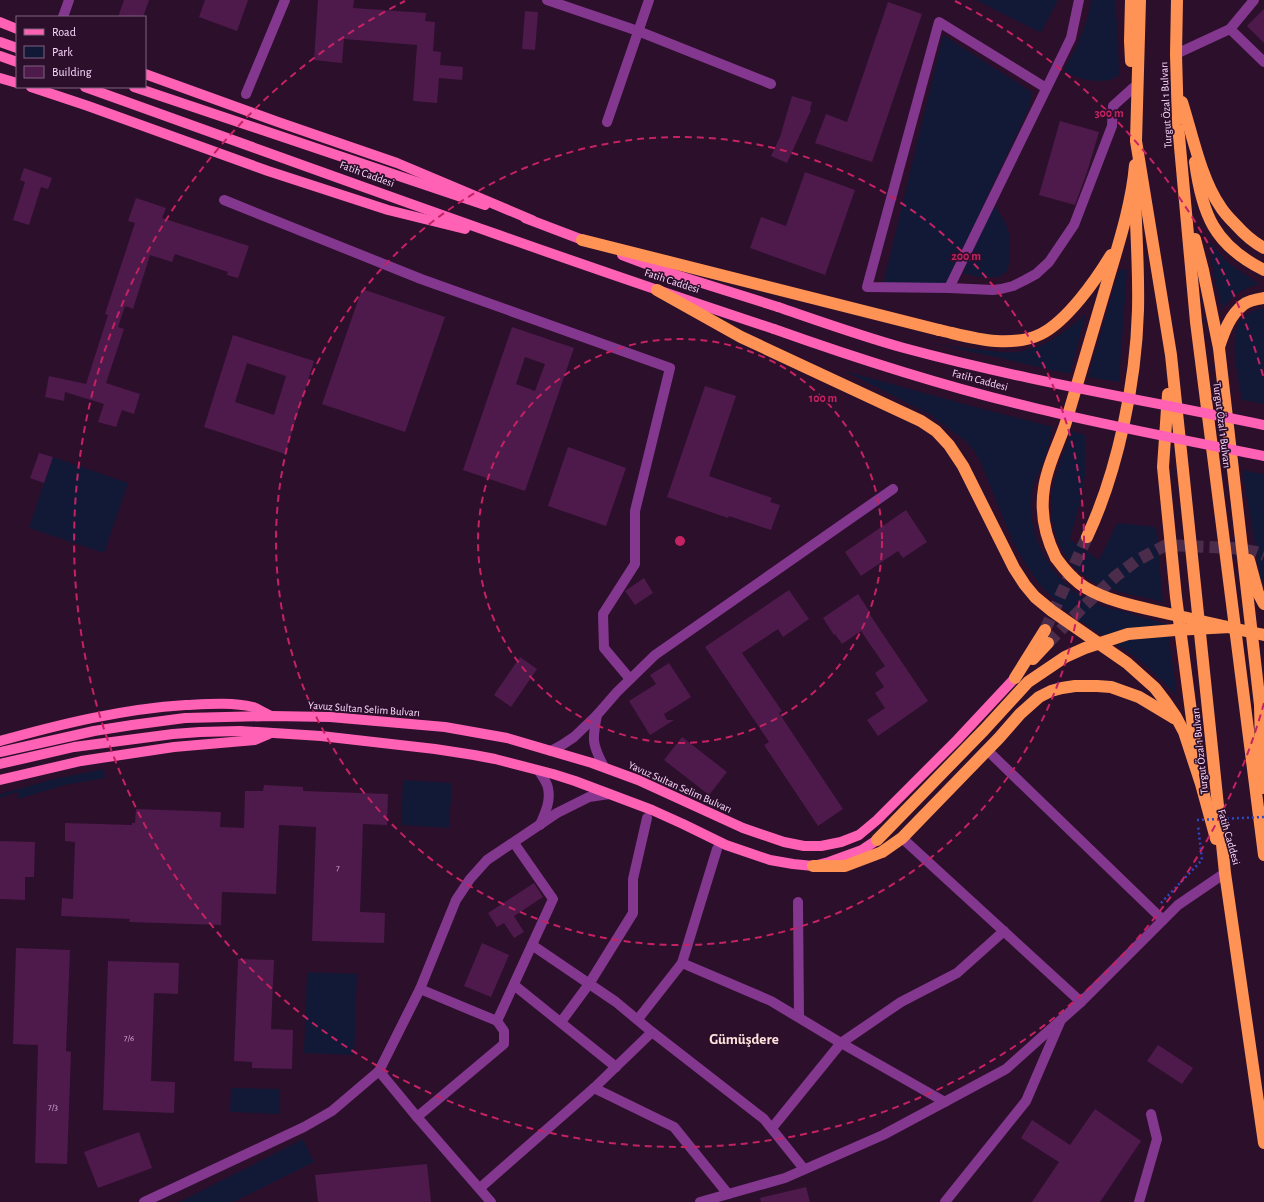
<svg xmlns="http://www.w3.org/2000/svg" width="1264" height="1202" font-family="'Alegreya Sans',sans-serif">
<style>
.green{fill:#121936}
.building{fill:#4e1a4c;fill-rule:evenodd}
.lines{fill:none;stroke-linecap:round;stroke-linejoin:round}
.highway-tunnel{stroke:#4b2d4b;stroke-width:12;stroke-dasharray:12 6;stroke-linecap:butt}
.path{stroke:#284ac5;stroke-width:2.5;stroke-dasharray:2 3;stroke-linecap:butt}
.minor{stroke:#84378e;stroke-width:10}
.major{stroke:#ff61b5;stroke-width:10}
.highway{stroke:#ff9355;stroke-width:12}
.path-bridge{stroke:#284ac5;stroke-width:2.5;stroke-dasharray:2 3;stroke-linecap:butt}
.major-bridge{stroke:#ff61b5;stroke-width:10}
.highway-bridge{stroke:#ff9355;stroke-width:12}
.ring{fill:none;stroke:#c52263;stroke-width:2;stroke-dasharray:7 5}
.labels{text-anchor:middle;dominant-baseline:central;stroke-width:3.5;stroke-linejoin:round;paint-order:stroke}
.number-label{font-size:9px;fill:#d1aad2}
.street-label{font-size:11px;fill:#fddaff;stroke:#2c0f2b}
.district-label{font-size:15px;font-weight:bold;fill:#ffe3dc;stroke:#2c0f2b}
.centre{fill:#c52263;stroke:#2c0f2b;stroke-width:2}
.ring-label{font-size:12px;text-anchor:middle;font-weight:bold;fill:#c52263;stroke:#2c0f2b;stroke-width:3.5;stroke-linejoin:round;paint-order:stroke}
</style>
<rect width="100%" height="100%" fill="#2c0f2b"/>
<g class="green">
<polygon points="976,0 1058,0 1041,33"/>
<path d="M 1091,0 L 1115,0 L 1118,36 L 1119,75 C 1105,87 1078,79 1064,71 C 1067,61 1074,53 1078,43 C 1084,30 1089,14 1091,0 Z"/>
<polygon points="943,35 1032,92 1030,106 946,284 882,289"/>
<polygon points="994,205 1004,220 1010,235 1009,264 1007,271 999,277 978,277 963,273"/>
<path d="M 1209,241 L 1227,262 L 1259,284 C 1240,290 1235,294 1222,309 L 1214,277 Z"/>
<polygon points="1122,269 1127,270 1119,382 1088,377 1118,273"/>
<path d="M 1264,307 L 1264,404 L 1242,400 C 1239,379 1227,336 1242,318 C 1247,313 1257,310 1264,307 Z"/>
<path d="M 1086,314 L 1070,374 L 936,344 C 952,346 968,348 984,350 C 996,351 1009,354 1021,351 C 1047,347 1067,330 1086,314 Z"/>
<path d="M 845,371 L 968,405 L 1053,427 C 1050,440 1047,453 1042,465 C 1038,474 1033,483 1032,493 C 1026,537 1053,585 1094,603 C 1103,607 1113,609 1123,611 C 1137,615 1152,620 1167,624 L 1177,696 L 1151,670 L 1134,656 L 1076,618 L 1061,606 L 1040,585 L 1023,560 L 1012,540 L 981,463 L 973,449 L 964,440 L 929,414 Z"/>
<path d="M 1072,431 L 1085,435 L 1085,476 L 1079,506 L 1070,539 L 1099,560 L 1117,523 L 1156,527 L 1163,602 C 1145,597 1125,594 1107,588 C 1071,576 1050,539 1051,502 C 1052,479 1064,452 1072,431 Z"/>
<polygon points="53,457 128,483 104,553 29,528"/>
<polygon points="1242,470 1264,474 1264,585 1261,580"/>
<polygon points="104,769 105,778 65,785 18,799 17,792 0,798 0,794 54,779"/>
<polygon points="403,780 452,783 449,828 401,825"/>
<polygon points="307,972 357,974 354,1055 304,1053"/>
<polygon points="231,1088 280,1089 279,1114 230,1112"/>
<polygon points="303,1139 314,1162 233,1202 179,1202"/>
</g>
<g class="building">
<polygon points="124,0 149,0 143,17 118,17"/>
<polygon points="205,0 248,0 237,31 199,17"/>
<polygon points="318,0 354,0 353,8 426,13 425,21 435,22 433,51 441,52 440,65 463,67 462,80 439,78 437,103 413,101 417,45 344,39 342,63 314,60"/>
<polygon points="888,2 922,14 872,162 815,143 826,114 847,122"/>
<polygon points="1264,9 1264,43 1247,26"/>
<polygon points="525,11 538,12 535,50 522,49"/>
<polygon points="792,96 812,102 810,109 811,110 787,163 771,156 780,137"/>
<polygon points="1060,121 1099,132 1087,172 1075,205 1039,195"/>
<polygon points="24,168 52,178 48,189 41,187 29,225 13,220 25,182 20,180"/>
<polygon points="805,172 855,190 825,275 750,248 761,217 786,226"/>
<polygon points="136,198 166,208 162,218 249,246 238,278 227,275 228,272 175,254 172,262 150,255 133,309 125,306 118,327 124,329 106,383 140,394 134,414 122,410 116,427 98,422 104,404 65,392 64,401 45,397 49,376 86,384 108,315 105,314 135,223 128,221"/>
<polygon points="362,289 445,317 405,432 322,404"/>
<path d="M 512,327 L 574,348 L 525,491 L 463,470 ZM 525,357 L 545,364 L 535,391 L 516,384 Z"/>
<path d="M 233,335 L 314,361 L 285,454 L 204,427 ZM 247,363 L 286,376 L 274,415 L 235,402 Z"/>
<polygon points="705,386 736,396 709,476 772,498 770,502 780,505 771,530 729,516 728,518 667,497"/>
<polygon points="568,447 626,468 606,526 548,506"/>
<polygon points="39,453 53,457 44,483 30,478"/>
<polygon points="906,510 927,542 903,558 898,551 861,576 845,552"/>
<polygon points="644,578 653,593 635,605 625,591"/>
<polygon points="789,590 809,619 783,637 778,629 742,653 782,711 779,713 843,809 818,826 764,745 769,742 705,647"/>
<polygon points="858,594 869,611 868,612 928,701 878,736 867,720 885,708 875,693 884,687 875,673 885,666 861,631 842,644 835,634 834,635 823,618"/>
<polygon points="520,657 537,669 511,707 494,695"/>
<polygon points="669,663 691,697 664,714 667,720 674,720 650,735 629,701 656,684 650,675"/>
<polygon points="682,737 727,772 709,795 664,760"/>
<polygon points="264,785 303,787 303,791 388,794 387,825 363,824 360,912 385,913 384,943 312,941 316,827 279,825 276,894 222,892 221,925 129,922 130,919 61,916 62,898 73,899 75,842 65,841 65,823 132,825 132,823 135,823 136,809 221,812 220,827 244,828 245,791 263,791"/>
<polygon points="0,841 35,842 34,877 25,877 25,900 0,899"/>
<polygon points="534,883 543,897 514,916 524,932 514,938 504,923 497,927 488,913"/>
<polygon points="482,943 509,955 491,997 464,986"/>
<polygon points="16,948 70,950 66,1051 71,1052 67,1164 35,1163 38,1045 13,1044"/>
<polygon points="238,959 274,960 271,1029 293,1030 292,1069 252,1068 252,1062 234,1061"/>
<polygon points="108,961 179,963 178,994 154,993 151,1081 175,1082 174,1113 103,1110"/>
<polygon points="1158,1045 1193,1068 1182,1084 1147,1061"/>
<polygon points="1095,1109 1141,1141 1100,1202 1032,1202 1059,1162 1021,1138 1032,1120 1070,1145"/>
<polygon points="139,1132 152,1168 98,1188 84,1152"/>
<polygon points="427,1164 431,1202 318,1202 315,1175"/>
<polygon points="806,1187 810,1202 761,1202 760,1198"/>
</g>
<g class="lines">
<g class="highway-tunnel">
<polyline points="1045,630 1087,537"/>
<polyline points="1048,643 1084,606 1116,576 1136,561 1166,545 1233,548 1256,552 1264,555"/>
</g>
<polyline class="path" points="1161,903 1202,860 1198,825"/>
<g class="minor">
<polyline points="547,0 638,31 771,84"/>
<polyline points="63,17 69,0"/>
<polyline points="1230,29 1264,62"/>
<polyline points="1176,54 1230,29 1254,0"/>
<polyline points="1046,88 939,22 867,287 949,288 1071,38 1079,0"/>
<polyline points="246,94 285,0"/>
<polyline points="607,122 649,0"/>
<polyline points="224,200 421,279 670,368 635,511 635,564 603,614 604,648 630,679"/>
<polyline points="949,288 993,290 1001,289 1013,286 1025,280 1036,274 1049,262 1074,225 1112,126 1113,106 1133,88"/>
<path d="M 597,715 C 592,740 592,744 604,767"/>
<polyline points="987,750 1163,920"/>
<polyline points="551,751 562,745 574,737 597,715 617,692 655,655 893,489"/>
<path d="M 539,771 C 542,776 547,782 548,788 C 551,801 545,813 540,825"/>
<polyline points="902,838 1081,1002"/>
<polyline points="798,902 799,1017"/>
<polyline points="532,945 616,1002 652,1032 764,1119 804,1169"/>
<polyline points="682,963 771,1001 841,1043 945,1102"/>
<polyline points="514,985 616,1067"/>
<polyline points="638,1019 682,963 717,849"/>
<polyline points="497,1021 553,899 514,843"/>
<polyline points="561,1022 589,984 633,913 633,879 647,818"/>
<polyline points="379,1071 417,1117 491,1202"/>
<polyline points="594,1088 674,1127 728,1194"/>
<polyline points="417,1117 504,1044 504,1031 497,1021 420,989"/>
<polyline points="772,1128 841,1043 901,1002 957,973 1004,931"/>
<polyline points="480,1188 594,1088 652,1032"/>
<polyline points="144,1202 304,1127 332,1111 379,1071 420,989 456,900 470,879 487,860 557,813 589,797 609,794"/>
<polyline points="700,1202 785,1178 883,1135 1006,1069 1081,1002 1178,905 1225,873"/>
<polyline points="945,1202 1026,1101 1060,1022"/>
<polyline points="1139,1202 1157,1139 1151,1114"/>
</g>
<g class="major">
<polyline points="0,22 17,29"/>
<polyline points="0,42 17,48"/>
<polyline points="0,56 17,62"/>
<polyline points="0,78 17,83"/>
<polyline points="31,87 88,106 268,171 388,210 465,229"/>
<path d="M 85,87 C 314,169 543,253 774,329"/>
<polyline points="134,87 485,205"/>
<polyline points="525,218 588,242"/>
<polyline points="622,255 670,273 778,307"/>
<path d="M 0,741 C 61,724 122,709 186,705 C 207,704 232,702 253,707 C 258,709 264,713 269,715"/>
<polyline points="0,752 94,731 132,725 185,718 271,716 330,717 445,727 507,738 592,763 638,780 743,828 784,842 804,846 821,846 841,842 859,835 877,820 957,740 1015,678"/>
<polyline points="0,764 74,747 173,734 200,732 240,731 321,736 435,749 474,755 495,759 553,774 575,781 652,810 683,824 726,845 770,860 793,864 813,866 829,862 862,850 877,840"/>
<polyline points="0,780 81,761 174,747 255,740 269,734"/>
</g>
<g class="highway">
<polyline points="1131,0 1130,41 1131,61"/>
<polyline points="1140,0 1136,141 1171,355 1225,873 1264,1143"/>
<polyline points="1177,0 1176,54 1178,125 1196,322 1264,855"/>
<path d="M 1182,102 C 1192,133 1201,179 1220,206 C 1224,213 1230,219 1236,225 C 1244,234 1253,242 1264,248"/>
<path d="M 1195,162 C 1202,214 1214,245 1264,270"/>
<polyline points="1195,239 1203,270 1219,348 1260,705 1262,788"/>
<polyline points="657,290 741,337 921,421 936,431 949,445 963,466 1014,568 1025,585 1035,597 1052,611 1127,663 1155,688 1165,701 1176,717 1184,732 1201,784 1216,839"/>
<path d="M 939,330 C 957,334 977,340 996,341 C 1011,342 1027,341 1041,334 C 1067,321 1096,280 1111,255"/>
<path d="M 1219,347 C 1224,332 1230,315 1243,305 C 1249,300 1257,299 1264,298"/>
<polyline points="1168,394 1163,467 1176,597 1196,750"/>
<path d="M 1087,537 C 1118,471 1136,382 1138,310 C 1139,271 1136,233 1135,194"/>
<path d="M 1056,558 C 1045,536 1040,513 1044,488 C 1047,465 1059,444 1066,422 C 1080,376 1093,329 1107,283 C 1118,246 1132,203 1135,165"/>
<polyline points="1249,560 1258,593 1264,604"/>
<polyline points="1033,659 1048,643"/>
<polyline points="1015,678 1045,630"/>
<polyline points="813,866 845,866 882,852 902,838 999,738 1020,714 1039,697 1051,691 1062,688 1075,686 1097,686 1111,687 1139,697 1174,718"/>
</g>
<polyline class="path-bridge" points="1197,820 1264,817"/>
<g class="major-bridge">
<polyline points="145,74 278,122 397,163 532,220"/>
<path d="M 778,307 C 819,321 861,336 904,348 C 1022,380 1144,400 1264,425"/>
<path d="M 774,329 C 861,360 949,388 1039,409 C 1114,427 1189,441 1264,456"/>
</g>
<g class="highway-bridge">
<polyline points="582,240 939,330"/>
<path d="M 1056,558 C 1064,569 1074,581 1086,588 C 1110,602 1139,607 1165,613 C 1198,620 1231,628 1264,635"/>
<polyline points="877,840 984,730 1028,682 1065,657 1085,648 1128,634 1175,630 1230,627"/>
</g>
</g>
<g class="ring">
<circle cx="680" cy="541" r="202"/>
<circle cx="680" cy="541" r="404"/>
<path d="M1264 703A606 606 0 1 1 405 1M955 1A606 606 0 0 1 1264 379"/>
</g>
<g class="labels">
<g class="number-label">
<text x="338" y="868">7</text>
<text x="129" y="1038">7/6</text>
<text x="53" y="1107">7/3</text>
</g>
<g class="street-label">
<text transform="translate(1166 105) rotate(-93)">Turgut Özal 1 Bulvarı</text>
<text transform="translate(367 174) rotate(20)">Fatih Caddesi</text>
<text transform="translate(672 281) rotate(18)">Fatih Caddesi</text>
<text transform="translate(980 380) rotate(15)">Fatih Caddesi</text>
<text transform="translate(1222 425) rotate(83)">Turgut Özal 1 Bulvarı</text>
<text transform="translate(364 709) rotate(4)">Yavuz Sultan Selim Bulvarı</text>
<text transform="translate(1200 751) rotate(-96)">Turgut Özal 1 Bulvarı</text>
<text transform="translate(680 787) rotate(24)">Yavuz Sultan Selim Bulvarı</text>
<text transform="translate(1229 837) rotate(74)">Fatih Caddesi</text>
</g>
<g class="district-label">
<text x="744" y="1039">Gümüşdere</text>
</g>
</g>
<circle cx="680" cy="541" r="6" class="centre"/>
<g class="ring-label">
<text x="1109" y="117">300 m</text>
<text x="966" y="260">200 m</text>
<text x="823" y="402">100 m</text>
</g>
<rect x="16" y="16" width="130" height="72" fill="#2c0f2b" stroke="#806080"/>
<rect x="24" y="29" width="20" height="6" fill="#ff61b5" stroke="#806080"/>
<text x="52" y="36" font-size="12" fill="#fddaff">Road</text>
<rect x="24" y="46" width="20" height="12" fill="#121936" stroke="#806080"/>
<text x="52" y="56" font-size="12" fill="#fddaff">Park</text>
<rect x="24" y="66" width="20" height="12" fill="#4e1a4c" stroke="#806080"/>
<text x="52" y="76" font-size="12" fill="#fddaff">Building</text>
</svg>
